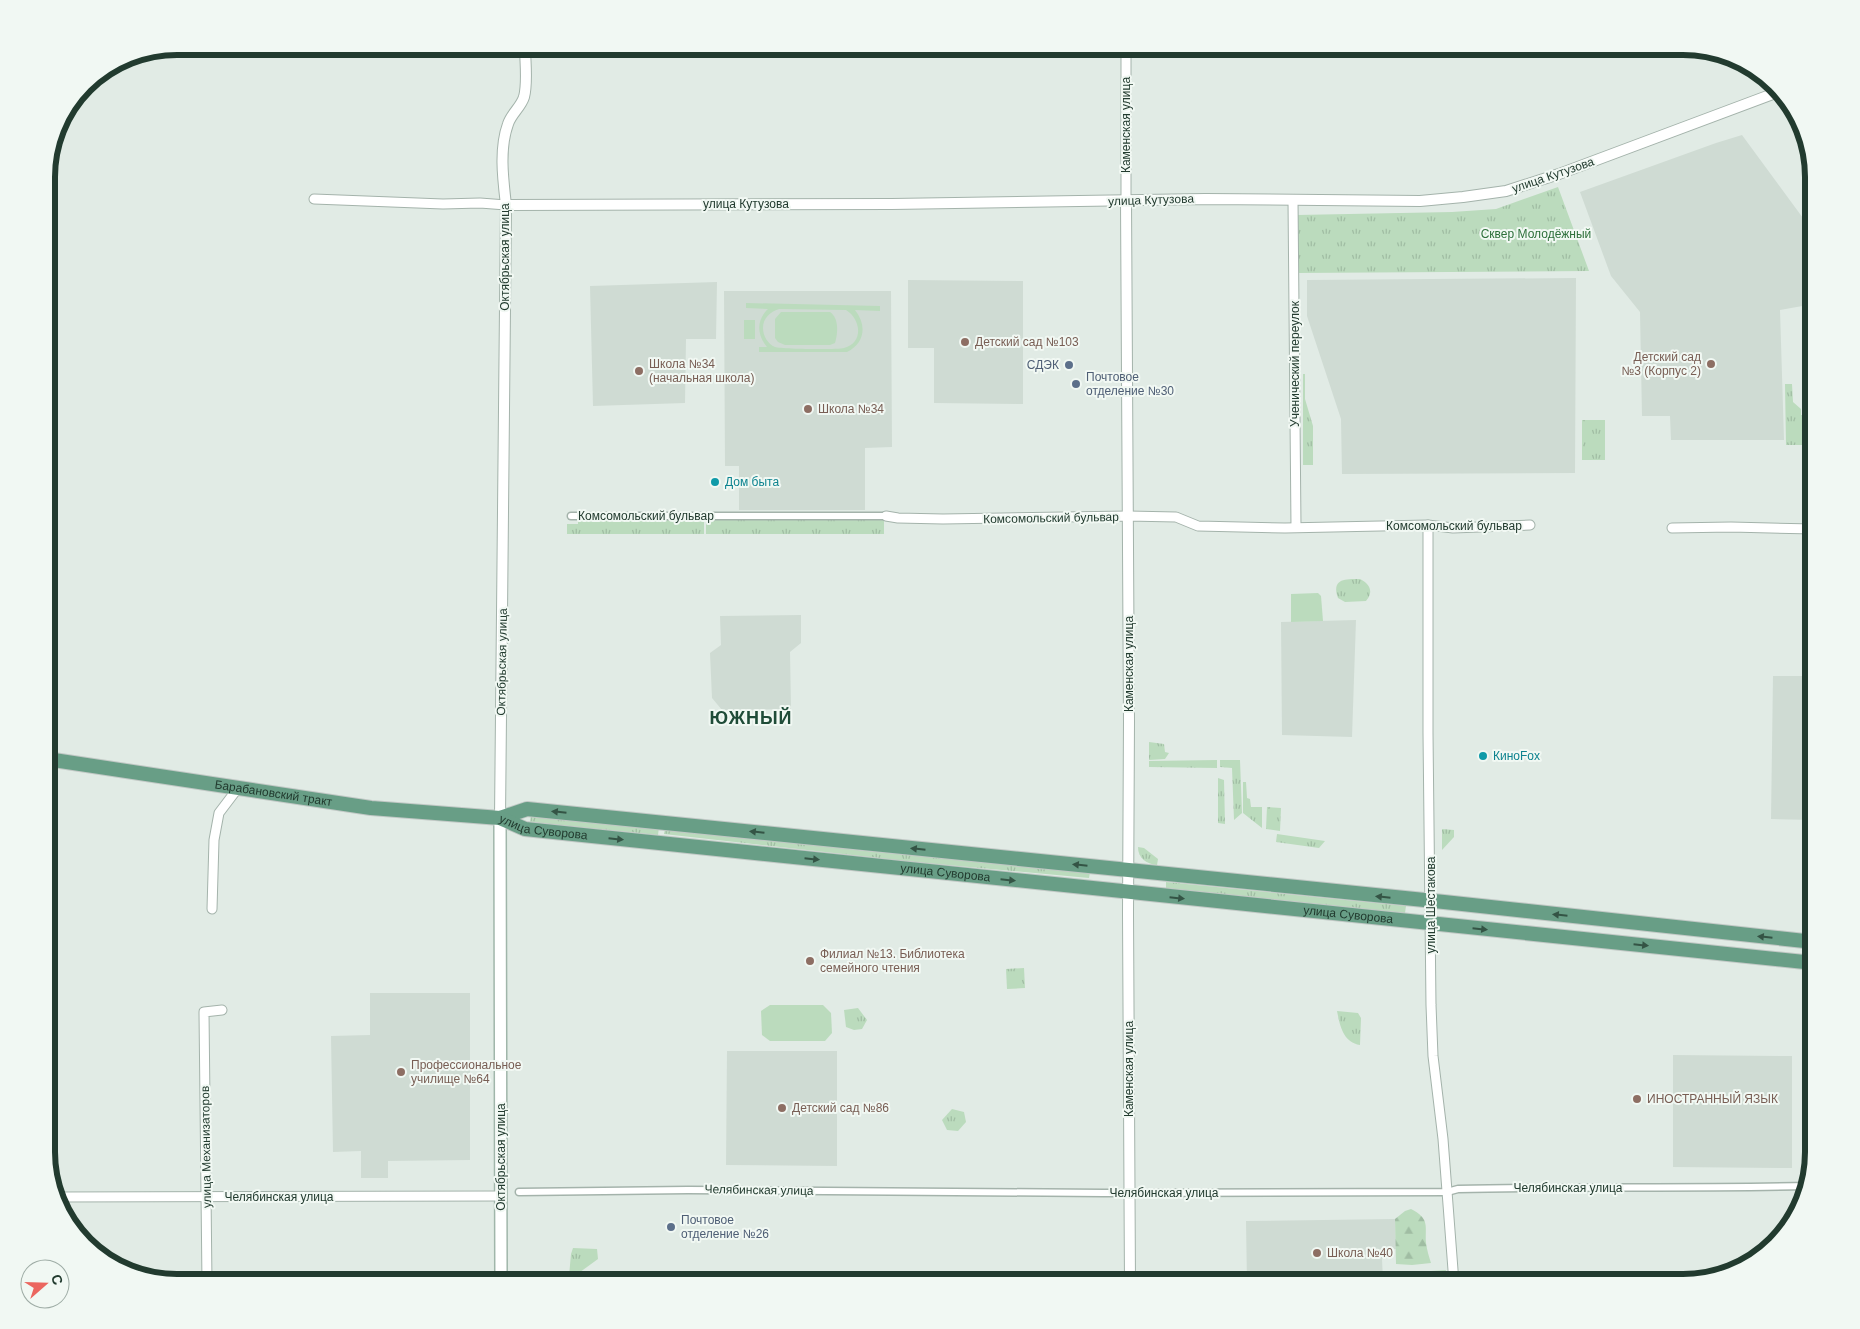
<svg xmlns="http://www.w3.org/2000/svg" width="1860" height="1329" font-family="Helvetica,sans-serif">
<style>
.built{fill:#cfdbd3}
.grass{fill:url(#grass-tufts)}
.forest{fill:url(#forest-firs)}
.garden{fill:#bbdbbd;fill-rule:evenodd}
.lines{fill:none;stroke-linecap:round;stroke-linejoin:round}
.pedestrian-casing{stroke:#a4b3ab;stroke-width:9}
.minor-casing{stroke:#a4b3ab;stroke-width:11}
.tertiary-casing{stroke:#a4b3ab;stroke-width:12}
.secondary-casing{stroke:#a0b6aa;stroke-width:14}
.primary-casing{stroke:#c1c8c5;stroke-width:16}
.pedestrian{stroke:#fff;stroke-width:6}
.minor{stroke:#fff;stroke-width:9}
.tertiary{stroke:#fff;stroke-width:10}
.secondary{stroke:#fff;stroke-width:11}
.primary{stroke:#689e86;stroke-width:14}
.oneway{fill:#345445}
.education-dot{fill:#8d6e63;stroke:#f1f8f3;stroke-width:2}
.service-dot{fill:#5c6f8a;stroke:#f1f8f3;stroke-width:2}
.culture-dot{fill:#0f9aa8;stroke:#f1f8f3;stroke-width:2}
.labels{text-anchor:middle;dominant-baseline:central;stroke-width:4;stroke-linejoin:round;paint-order:stroke}
.street-label{font-size:12px;fill:#223b2f;stroke:#f1f8f3}
.park-label{font-size:12px;fill:#2e703b;stroke:#f1f8f3}
.education-label{font-size:12px;fill:#785e54;stroke:#f1f8f3;text-anchor:start}
.service-label{font-size:12px;fill:#4e5e75;stroke:#f1f8f3;text-anchor:start}
.culture-label{font-size:12px;fill:#0d838f;stroke:#f1f8f3;text-anchor:start}
.district-label{font-size:18px;font-weight:bold;letter-spacing:1px;fill:#1f4c38;stroke:#f1f8f3}
.rim{fill:none;stroke:#223b2f;stroke-width:6}
</style>
<defs>
<pattern id="grass-tufts" width="24" height="20" patternUnits="userSpaceOnUse" patternTransform="scale(1.25)"><rect width="24" height="20" fill="#bbdbbd"/><path d="M3 7l-1-3M5 7V3M7 7l1-3M15 17l-1-3M17 17v-4M19 17l1-3" fill="none" stroke="#a0bda3"/></pattern>
<pattern id="forest-firs" width="22" height="20" patternUnits="userSpaceOnUse" patternTransform="scale(1.25)"><rect width="22" height="20" fill="#bbdbbd"/><path d="M5 1l3.5 6h-7zM16 11l3.5 6h-7z" fill="#a0bda3"/></pattern>
</defs>
<rect width="100%" height="100%" fill="#e1ebe5"/>
<g class="built">
<polygon points="1742,135 1811,229 1808,305 1780,310 1784,440 1671,440 1670,416 1642,416 1640,312 1611,276 1580,192 1716,143"/>
<polygon points="1576,278 1575,473 1342,474 1341,419 1307,316 1307,280"/>
<polygon points="908,280 1023,281 1023,404 934,403 934,348 908,348"/>
<polygon points="717,282 716,339 686,339 685,403 593,406 590,286"/>
<polygon points="724,291 891,291 892,447 865,448 865,510 739,510 739,466 725,466"/>
<polygon points="801,615 801,643 790,652 791,709 722,710 712,698 710,653 721,645 720,616"/>
<polygon points="1356,620 1352,737 1282,735 1281,622"/>
<polygon points="1773,676 1814,676 1814,820 1771,819"/>
<polygon points="370,993 470,993 470,1160 388,1161 388,1178 361,1178 361,1151 333,1152 331,1036 370,1035"/>
<polygon points="727,1051 837,1051 837,1166 726,1165"/>
<polygon points="1673,1055 1792,1056 1792,1168 1673,1167"/>
<polygon points="1395,1219 1396,1249 1389,1249 1389,1258 1382,1259 1383,1280 1399,1279 1399,1283 1247,1283 1246,1221"/>
<polygon points="1599,1273 1599,1283 1522,1283 1522,1275"/>
<rect x="942" y="1279" width="90" height="4"/>
</g>
<g class="grass">
<polygon points="1558,187 1589,271 1297,273 1297,215 1452,212 1496,209"/>
<polygon points="1303,374 1305,374 1305,399 1313,426 1313,465 1303,465"/>
<polygon points="1785,384 1792,384 1793,402 1801,409 1801,415 1814,415 1814,445 1786,445"/>
<rect x="1582" y="420" width="23" height="40"/>
<polygon points="578,519 704,519 704,534 567,534 567,524 578,524"/>
<rect x="706" y="519" width="178" height="15"/>
<path d="M 1360,579 C 1370,584 1374,592 1366,601 L 1345,602 L 1338,598 C 1331,578 1346,579 1360,579 Z"/>
<polygon points="1149,742 1164,744 1165,752 1169,753 1165,759 1149,760"/>
<polygon points="1217,760 1217,768 1149,767 1149,761"/>
<polygon points="1220,760 1240,760 1242,813 1234,820 1232,768 1220,767"/>
<polygon points="1218,778 1224,780 1225,824 1218,823"/>
<polygon points="1243,782 1246,782 1247,798 1250,799 1251,807 1262,807 1262,828 1243,813"/>
<polygon points="1267,807 1281,808 1280,831 1266,829"/>
<polygon points="531,815 659,827 658,835 530,822"/>
<polygon points="665,828 866,851 1090,872 1089,878 915,862 664,834"/>
<polygon points="1442,829 1454,830 1454,837 1442,850"/>
<polygon points="1277,834 1325,841 1319,848 1276,842"/>
<path d="M 1138,847 L 1144,848 L 1158,859 L 1157,865 C 1146,864 1138,858 1138,847 Z"/>
<polygon points="1166,882 1406,906 1405,913 1166,888"/>
<polygon points="1024,968 1025,988 1007,989 1006,969"/>
<polygon points="858,1008 867,1020 862,1029 854,1030 846,1027 844,1010"/>
<path d="M 1337,1011 L 1358,1013 L 1361,1018 L 1360,1045 C 1343,1042 1340,1026 1337,1011 Z"/>
<polygon points="952,1109 964,1112 966,1122 958,1131 947,1130 942,1120"/>
<polygon points="573,1248 597,1249 598,1259 576,1275 569,1276 571,1254"/>
</g>
<g class="forest">
<path d="M 1411,1209 C 1430,1219 1425,1225 1426,1243 C 1427,1250 1429,1257 1431,1263 L 1412,1265 L 1396,1264 L 1395,1219 L 1405,1211 Z"/>
<polygon points="1446,1270 1440,1283 1399,1283 1399,1279 1416,1272"/>
</g>
<g class="garden">
<path d="M 746,303 L 880,306 L 880,311 L 855,310 C 867,325 865,343 847,352 L 759,352 L 759,347 L 767,347 C 757,335 756,320 768,309 L 746,308 ZM 779,309 L 846,310 C 861,319 864,343 844,348 C 837,350 781,349 775,347 C 768,344 763,336 763,328 C 763,318 770,312 779,309 Z"/>
<path d="M 781,312 L 830,312 C 839,318 838,333 835,343 L 830,345 L 785,345 L 778,342 L 775,338 L 775,319 Z"/>
<rect x="744" y="320" width="11" height="19"/>
<polygon points="1318,593 1321,596 1323,621 1291,622 1291,594"/>
<polygon points="770,1005 823,1005 831,1013 832,1033 825,1041 770,1041 762,1035 761,1011"/>
</g>
<g class="lines">
<g class="pedestrian-casing">
<g id="pedestrian">
<polyline points="571,516 886,516"/>
<path d="M 519,1192 L 688,1190 L 1104,1193 L 1447,1192 L 1458,1189 C 1574,1186 1691,1189 1808,1186"/>
</g>
</g>
<g class="minor-casing">
<g id="minor">
<polyline points="314,199 443,204 480,203 506,205"/>
<polyline points="1293,200 1296,527"/>
<polyline points="1126,201 1126,46"/>
<polyline points="886,516 898,518 943,519 1128,516 1176,517 1198,526 1285,528 1428,525 1453,528 1530,525"/>
<polyline points="1428,525 1428,733 1431,1005 1433,1056 1443,1139 1454,1283"/>
<polyline points="1672,528 1731,527 1814,529"/>
<polyline points="212,909 214,840 219,813 238,788"/>
<polyline points="56,1197 501,1196"/>
<polyline points="207,1283 204,1012 222,1010"/>
</g>
</g>
<g class="tertiary-casing">
<g id="tertiary">
<polyline points="1126,201 1129,721 1128,914 1130,1283"/>
<polyline points="506,205 892,204 1205,199 1420,201 1463,197 1506,191 1559,174 1778,92"/>
<path d="M 500,818 L 506,205 C 503,179 499,149 508,124 C 511,114 521,107 524,97 C 528,82 525,62 525,46"/>
</g>
</g>
<g class="secondary-casing">
<polyline id="secondary" points="500,818 501,1283"/>
</g>
<g class="primary-casing">
<g id="primary">
<path id="s1" d="M 47,759 L 371,808 L 500,818 L 527,809 L 1444,902 L 1814,942"/>
<path id="s2" d="M 500,818 L 525,829 L 1814,963"/>
</g>
</g>
<use href="#pedestrian" class="pedestrian"/>
<use href="#minor" class="minor"/>
<use href="#tertiary" class="tertiary"/>
<use href="#secondary" class="secondary"/>
<use href="#primary" class="primary"/>
</g>
<defs><path id="oneway-solid" d="M-6-.8H1V-3.2L6.5 0L1 3.2V.8H-6Z" transform="scale(1.25)"/></defs>
<g class="oneway">
<use href="#oneway-solid" transform="translate(559 812) rotate(-174)"/>
<use href="#oneway-solid" transform="translate(757 832) rotate(-174)"/>
<use href="#oneway-solid" transform="translate(616 839) rotate(6)"/>
<use href="#oneway-solid" transform="translate(918 849) rotate(-174)"/>
<use href="#oneway-solid" transform="translate(812 859) rotate(6)"/>
<use href="#oneway-solid" transform="translate(1080 865) rotate(-174)"/>
<use href="#oneway-solid" transform="translate(1008 880) rotate(6)"/>
<use href="#oneway-solid" transform="translate(1383 897) rotate(-174)"/>
<use href="#oneway-solid" transform="translate(1177 898) rotate(6)"/>
<use href="#oneway-solid" transform="translate(1560 915) rotate(-174)"/>
<use href="#oneway-solid" transform="translate(1480 929) rotate(6)"/>
<use href="#oneway-solid" transform="translate(1765 937) rotate(-174)"/>
<use href="#oneway-solid" transform="translate(1641 945) rotate(6)"/>
</g>
<g class="education-dot">
<circle cx="965" cy="342" r="5"/>
<circle cx="1711" cy="364" r="5"/>
<circle cx="639" cy="371" r="5"/>
<circle cx="808" cy="409" r="5"/>
<circle cx="810" cy="961" r="5"/>
<circle cx="401" cy="1072" r="5"/>
<circle cx="1637" cy="1099" r="5"/>
<circle cx="782" cy="1108" r="5"/>
<circle cx="1317" cy="1253" r="5"/>
</g>
<g class="service-dot">
<circle cx="1069" cy="365" r="5"/>
<circle cx="1076" cy="384" r="5"/>
<circle cx="671" cy="1227" r="5"/>
</g>
<g class="culture-dot">
<circle cx="715" cy="482" r="5"/>
<circle cx="1483" cy="756" r="5"/>
</g>
<g class="labels">
<g class="street-label">
<text transform="translate(1126 125) rotate(-90)">Каменская улица</text>
<text transform="translate(1553 175) rotate(-19)">улица Кутузова</text>
<text transform="translate(1151 200) rotate(-2)">улица Кутузова</text>
<text x="746" y="204">улица Кутузова</text>
<text transform="translate(505 257) rotate(-90)">Октябрьская улица</text>
<text transform="translate(1295 364) rotate(-90)">Ученический переулок</text>
<text x="646" y="516">Комсомольский бульвар</text>
<text transform="translate(1051 518) rotate(-1)">Комсомольский бульвар</text>
<text x="1454" y="526">Комсомольский бульвар</text>
<text transform="translate(502 662) rotate(-89)">Октябрьская улица</text>
<text transform="translate(1129 664) rotate(-90)">Каменская улица</text>
<text stroke="none"><textPath href="#s1" startOffset="229">Барабановский тракт</textPath></text>
<text stroke="none"><textPath href="#s2" startOffset="45">улица Суворова</textPath></text>
<text stroke="none"><textPath href="#s2" startOffset="450">улица Суворова</textPath></text>
<text transform="translate(1431 905) rotate(-90)">улица Шестакова</text>
<text stroke="none"><textPath href="#s2" startOffset="855">улица Суворова</textPath></text>
<text transform="translate(1129 1069) rotate(-90)">Каменская улица</text>
<text transform="translate(206 1147) rotate(-91)">улица Механизаторов</text>
<text transform="translate(501 1157) rotate(-90)">Октябрьская улица</text>
<text x="1568" y="1188">Челябинская улица</text>
<text transform="translate(759 1190) rotate(1)">Челябинская улица</text>
<text x="1164" y="1193">Челябинская улица</text>
<text x="279" y="1197">Челябинская улица</text>
</g>
<g class="park-label">
<text x="1536" y="234">Сквер Молодёжный</text>
</g>
<g class="education-label">
<text x="975" y="342">Детский сад №103</text>
<text x="1701" y="357" text-anchor="end">Детский сад<tspan x="1701" dy="14">№3 (Корпус 2)</tspan></text>
<text x="649" y="364">Школа №34<tspan x="649" dy="14">(начальная школа)</tspan></text>
<text x="818" y="409">Школа №34</text>
<text x="820" y="954">Филиал №13. Библиотека<tspan x="820" dy="14">семейного чтения</tspan></text>
<text x="411" y="1065">Профессиональное<tspan x="411" dy="14">училище №64</tspan></text>
<text x="1647" y="1099">ИНОСТРАННЫЙ ЯЗЫК</text>
<text x="792" y="1108">Детский сад №86</text>
<text x="1327" y="1253">Школа №40</text>
</g>
<g class="service-label">
<text x="1059" y="365" text-anchor="end">СДЭК</text>
<text x="1086" y="377">Почтовое<tspan x="1086" dy="14">отделение №30</tspan></text>
<text x="681" y="1220">Почтовое<tspan x="681" dy="14">отделение №26</tspan></text>
</g>
<g class="culture-label">
<text x="725" y="482">Дом быта</text>
<text x="1493" y="756">КиноFox</text>
</g>
<g class="district-label">
<text x="751" y="718">ЮЖНЫЙ</text>
</g>
</g>
<path d="M0 0H1860V1329H0ZM177 55H1683A122 122 0 0 1 1805 177V1152A122 122 0 0 1 1683 1274H177A122 122 0 0 1 55 1152V177A122 122 0 0 1 177 55Z" fill="#f1f8f3" fill-rule="evenodd"/>
<path class="rim" d="M177 55H1683A122 122 0 0 1 1805 177V1152A122 122 0 0 1 1683 1274H177A122 122 0 0 1 55 1152V177A122 122 0 0 1 177 55Z"/>
<g transform="translate(45 1284) rotate(70)"><circle r="24" fill="#f1f8f3" stroke="#9eaca5"/>
<path d="M0-4L9 19L0 12L-9 19Z" fill="#eb665f"/>
<text y="-8" font-size="14" font-weight="bold" text-anchor="middle" fill="#223b2f">С</text>
</g>
</svg>
